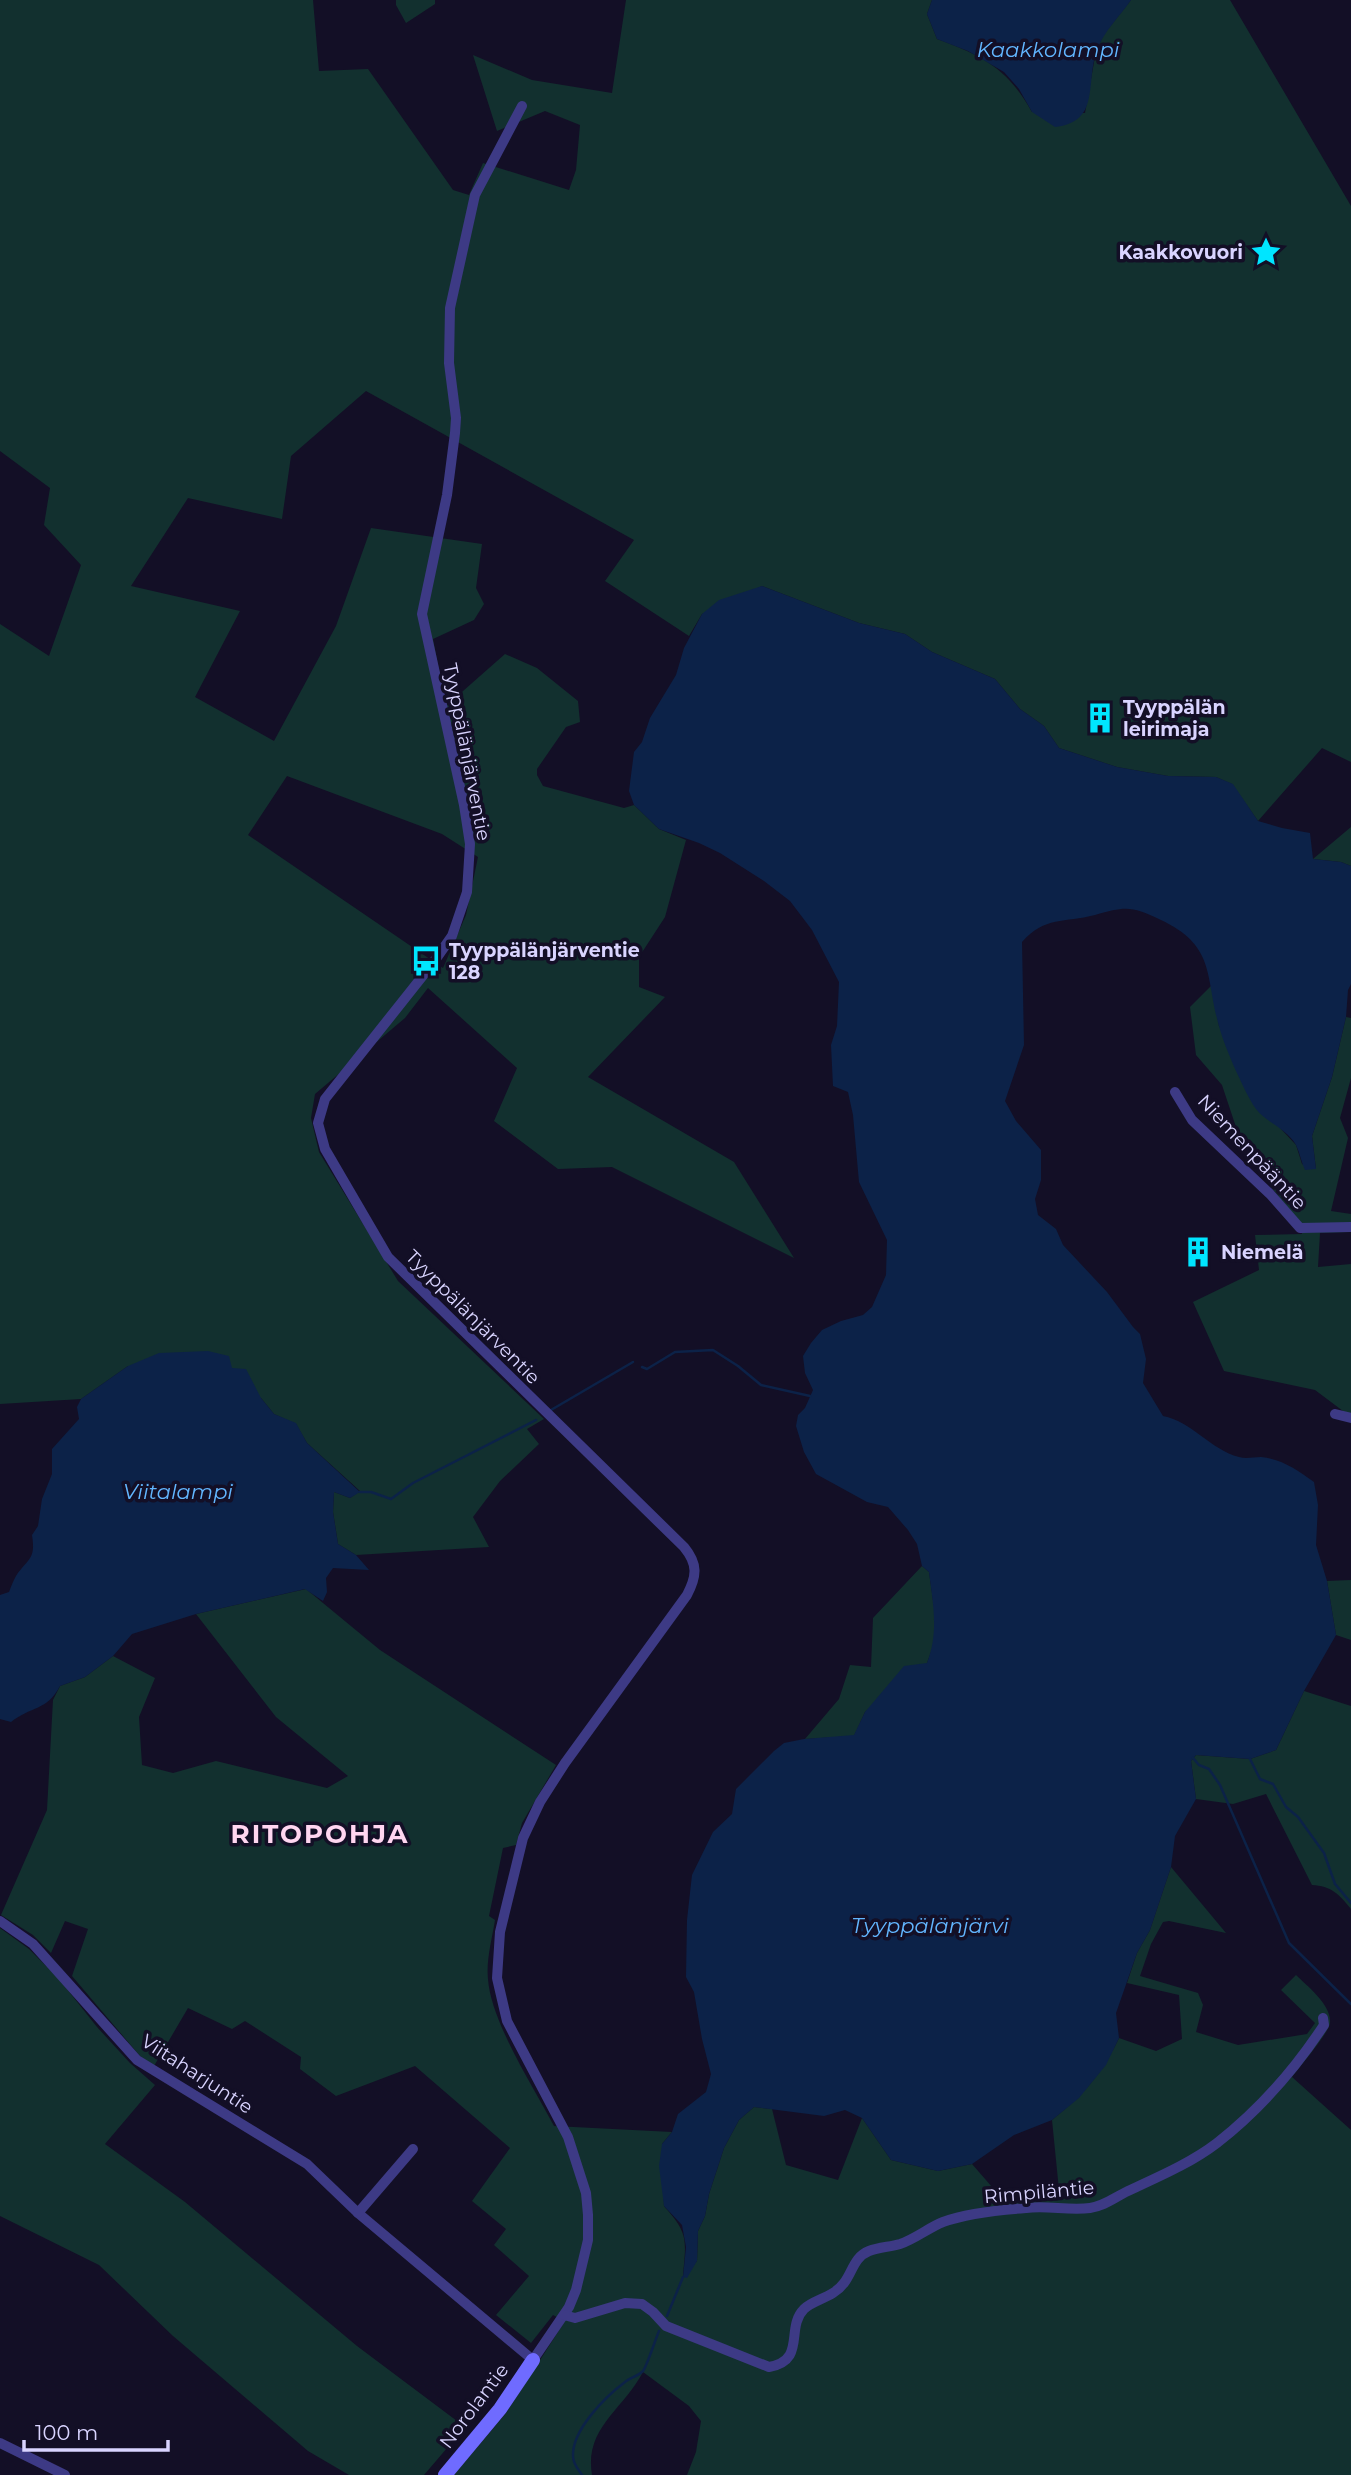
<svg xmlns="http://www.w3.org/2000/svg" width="1351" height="2475" font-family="Montserrat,sans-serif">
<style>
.green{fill:#12302f;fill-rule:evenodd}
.water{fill:#0c2248}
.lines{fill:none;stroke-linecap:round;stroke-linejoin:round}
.stream{stroke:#0c2248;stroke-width:2.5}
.street{stroke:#3d3a85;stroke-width:10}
.secondary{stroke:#6f6bff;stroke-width:14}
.labels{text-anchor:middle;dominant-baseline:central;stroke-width:7;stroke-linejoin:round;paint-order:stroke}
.poi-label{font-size:19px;font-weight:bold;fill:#d9d4ff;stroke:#130f26;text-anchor:start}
.street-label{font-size:19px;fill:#d9d4ff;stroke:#130f26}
.water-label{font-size:21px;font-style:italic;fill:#62b6ff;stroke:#130f26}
.district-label{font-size:26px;font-weight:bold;letter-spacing:2px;fill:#ffd6f0;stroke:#130f26}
</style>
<rect width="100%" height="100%" fill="#130f26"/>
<g class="green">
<path d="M 0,0 L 313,0 L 319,71 L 368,69 L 453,190 L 469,195 L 483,163 L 569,190 L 576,170 L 580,125 L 545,111 L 497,131 L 473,55 L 532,80 L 612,93 L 626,0 L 932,0 L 927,14 L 937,39 C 983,56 1007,68 1032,112 L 1085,113 L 1096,51 L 1104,34 L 1131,0 L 1230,0 L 1351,206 L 1351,762 L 1322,748 L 1258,821 L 1232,784 L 1216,777 L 1168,776 L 1117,767 L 1059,748 L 1044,726 L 1020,709 L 995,679 L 932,652 L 905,634 L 859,623 L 762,586 L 702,614 L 689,636 L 605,581 L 634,540 L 366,391 L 291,456 L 282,519 L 188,498 L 131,586 L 240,611 L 195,697 L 274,741 L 336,626 L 371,528 L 482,544 L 476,588 L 484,604 L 474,620 L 433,639 L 446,706 L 505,654 L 537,668 L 578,701 L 580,722 L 566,727 L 537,769 L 537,775 L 543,786 L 624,808 L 634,805 L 659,829 L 686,840 L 665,917 L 639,957 L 639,987 L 665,997 L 588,1077 L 734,1162 L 794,1258 L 612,1167 L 558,1169 L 494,1121 L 517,1068 L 428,988 L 405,1018 L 315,1094 L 311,1118 L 319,1152 L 398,1281 L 544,1419 L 527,1429 L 539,1444 L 500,1481 L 473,1517 L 489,1547 L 356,1555 L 338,1544 L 333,1512 L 334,1492 L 350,1498 L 360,1491 L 307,1443 L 296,1424 L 274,1414 L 261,1398 L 128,1366 L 81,1399 L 0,1404 L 0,624 L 49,656 L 81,565 L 44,525 L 50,488 L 0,451 ZM 287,776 L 442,834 L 478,857 L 466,915 L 443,968 L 248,835 Z"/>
<polygon points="396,0 435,0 435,4 406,23 396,5"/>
<polygon points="1351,827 1351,866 1341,862 1313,859"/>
<polygon points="1212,985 1219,1026 1281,1129 1296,1145 1302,1164 1316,1169 1312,1136 1332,1077 1346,1017 1351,1018 1351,1078 1340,1118 1348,1138 1331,1211 1351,1214 1351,1232 1320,1233 1318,1267 1351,1264 1351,1417 1315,1390 1224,1371 1193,1302 1259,1270 1255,1235 1302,1234 1302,1226 1245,1154 1222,1085 1196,1055 1190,1007"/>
<polygon points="922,1566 929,1572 936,1621 934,1644 927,1663 865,1712 854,1736 805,1739 839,1699 850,1665 871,1667 873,1618"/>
<polygon points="1351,1580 1351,1640 1336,1635 1327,1581"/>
<path d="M 306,1589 L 380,1650 L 556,1765 L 522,1823 L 516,1845 L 503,1848 L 489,1916 L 495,1920 C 492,1939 486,1960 488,1979 C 491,2022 533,2086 554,2126 L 672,2132 L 662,2144 L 664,2206 C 689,2234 686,2240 683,2276 L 697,2261 L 698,2231 L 705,2216 L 709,2194 L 724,2148 L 739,2120 L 754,2107 L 772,2109 L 786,2165 L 838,2180 L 862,2118 L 891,2160 L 938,2171 L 972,2164 L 1006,2203 L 1060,2200 L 1052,2120 C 1083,2095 1102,2074 1119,2038 L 1156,2051 L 1182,2039 L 1179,1995 L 1127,1983 L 1137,1953 L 1150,1930 L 1171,1867 L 1226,1933 L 1169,1921 L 1163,1922 L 1151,1944 L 1140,1976 L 1198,1993 L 1203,2005 L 1196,2032 L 1238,2045 L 1307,2034 L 1315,2023 L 1281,1990 L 1296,1975 C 1307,1986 1332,2005 1330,2023 C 1330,2031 1299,2068 1292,2077 L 1351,2130 L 1351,2475 L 687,2475 L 696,2452 L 701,2421 L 689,2406 L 643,2372 C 623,2410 584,2428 592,2475 L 454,2475 L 506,2413 L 565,2321 L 553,2315 L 531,2343 L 496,2315 L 529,2276 L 494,2245 L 506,2229 L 472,2201 L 510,2148 L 415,2066 L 336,2096 L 300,2069 L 301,2057 L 245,2021 L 232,2029 L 188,2008 L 154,2066 L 140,2056 L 72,1976 L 88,1929 L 65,1921 L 51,1953 L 33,1935 L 1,1915 L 47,1810 L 53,1700 L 60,1686 L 85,1677 L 113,1656 L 155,1678 L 139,1717 L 142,1765 L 173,1773 L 216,1761 L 327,1788 L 348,1776 L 276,1717 L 196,1614 Z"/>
<path d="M 1304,1691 L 1351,1706 L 1351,1909 C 1339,1894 1331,1886 1312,1885 L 1266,1794 L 1233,1804 L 1196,1799 L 1191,1761 L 1196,1755 L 1250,1759 L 1276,1750 Z"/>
<polygon points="0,1928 29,1949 59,1979 97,2027 130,2063 155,2085 105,2144 185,2202 357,2346 465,2427 424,2475 349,2475 308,2451 173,2336 99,2265 0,2216"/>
</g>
<g class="water">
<path d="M 932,0 L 1131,0 C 1120,16 1104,31 1097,50 C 1085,83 1101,122 1055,127 L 1032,112 L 1019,89 L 1004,72 L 968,51 L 937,39 L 927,14 Z"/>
<path d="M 762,586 L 859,623 L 905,634 L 932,652 L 995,679 L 1020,709 L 1044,726 L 1059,748 L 1117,767 L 1168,776 L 1216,777 L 1233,784 L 1258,821 L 1282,828 L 1310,833 L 1313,859 L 1341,862 L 1351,866 L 1351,984 L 1348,990 L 1346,1017 L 1332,1077 L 1312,1136 L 1316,1169 L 1305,1170 C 1301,1162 1300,1153 1296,1145 C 1287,1129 1267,1123 1256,1109 C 1248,1098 1242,1083 1236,1071 C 1230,1057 1223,1041 1219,1026 C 1205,976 1216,946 1161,920 C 1132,906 1126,906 1095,915 C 1064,923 1045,916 1022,942 L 1024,1045 L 1005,1101 L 1016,1121 L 1041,1150 L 1041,1180 L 1035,1199 L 1038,1215 L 1056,1229 L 1063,1245 L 1107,1292 L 1133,1327 L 1140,1334 L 1146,1359 L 1143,1383 L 1163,1416 C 1191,1421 1211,1450 1239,1457 C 1246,1459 1254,1457 1261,1457 C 1282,1459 1297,1470 1314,1482 L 1318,1505 L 1316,1545 L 1327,1581 L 1336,1635 L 1304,1691 L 1276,1750 L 1250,1759 L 1196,1755 L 1191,1761 L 1196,1799 L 1175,1836 L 1171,1867 L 1150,1930 L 1137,1953 L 1116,2013 L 1119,2038 L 1106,2065 L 1079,2098 L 1052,2120 L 1014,2135 L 972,2164 L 938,2171 L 891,2160 L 862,2118 L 845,2110 L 824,2116 L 754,2107 L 739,2120 L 724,2148 L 709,2194 L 705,2216 L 698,2231 L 697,2261 L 687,2278 L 683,2277 L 686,2247 L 682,2225 L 664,2206 L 659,2166 L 662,2144 L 672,2132 L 678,2114 L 706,2092 L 711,2074 L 702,2039 L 694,1992 L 686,1977 L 687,1920 L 692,1875 L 713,1832 L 732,1814 L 736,1789 L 774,1751 L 784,1743 L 804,1739 L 854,1735 L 865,1712 L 904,1666 L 927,1663 C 939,1632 933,1604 929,1572 L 922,1566 L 917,1544 L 908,1530 L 888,1507 L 867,1502 L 816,1474 L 804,1452 L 796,1426 L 798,1415 L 805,1408 L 813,1390 L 805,1373 L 803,1356 L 811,1343 L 822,1330 L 841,1321 L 863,1315 L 872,1307 L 886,1275 L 887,1240 L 859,1182 L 853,1115 L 848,1092 L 833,1086 L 831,1045 L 837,1026 L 839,982 L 812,930 L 790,901 L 764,881 L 720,853 L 699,843 L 659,829 L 634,805 L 629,791 L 634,752 L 642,742 L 650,718 L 676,675 L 684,648 L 702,614 L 719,600 Z"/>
<path d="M 208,1351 L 229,1356 L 232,1368 L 246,1369 L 261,1398 L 274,1414 L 296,1423 L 307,1443 L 360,1492 L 350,1498 L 334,1492 L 333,1512 L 338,1544 L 356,1555 L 369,1570 L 333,1568 L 326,1578 L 327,1592 L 323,1601 L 305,1589 L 196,1614 L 132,1634 L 113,1656 L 85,1677 L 60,1686 C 47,1711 31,1706 11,1722 L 0,1719 L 0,1595 L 9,1592 C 11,1587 13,1581 16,1576 C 28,1558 36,1560 32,1535 L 38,1526 L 42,1499 L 52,1474 L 52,1449 L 79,1419 L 77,1407 L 81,1399 L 128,1366 L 159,1353 Z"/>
</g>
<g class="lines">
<g class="stream">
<polyline points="642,1367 647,1369 675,1352 713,1350 738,1366 761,1385 810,1396"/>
<polyline points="551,1410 633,1362"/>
<polyline points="360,1492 371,1492 391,1499 413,1483 536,1420"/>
<polyline points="1193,1758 1199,1765 1209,1769 1220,1785 1289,1943 1351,2004"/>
<polyline points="1250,1759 1260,1779 1273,1784 1286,1807 1298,1817 1324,1853 1335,1884 1351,1903"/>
<polyline points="667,2316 683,2277"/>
<path d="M 582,2475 C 578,2469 573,2464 573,2456 C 572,2430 605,2397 625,2382 C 630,2378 638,2376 643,2371 C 646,2368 656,2338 659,2331"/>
</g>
<g class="street">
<polyline points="1175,1092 1192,1120 1270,1194 1300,1228 1351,1227"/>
<polyline points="1335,1414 1351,1418"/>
<path d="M 0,1921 L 33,1944 L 137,2060 L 307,2164 L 358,2213 L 533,2360 L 569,2307 L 576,2290 L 588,2240 L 588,2215 L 586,2193 L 568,2137 L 507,2021 L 497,1978 L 500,1932 L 523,1838 L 540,1802 L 565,1763 L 687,1595 C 697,1576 698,1564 684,1547 L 388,1257 L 325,1149 L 318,1123 L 325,1099 L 433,963 L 452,936 L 467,892 L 470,844 L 464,805 L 422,614 L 447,495 L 455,433 L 456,418 L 449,363 L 450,308 L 475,195 L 522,106"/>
<polyline points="358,2213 413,2149"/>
<path d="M 564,2315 L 575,2318 L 625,2303 L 642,2304 L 653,2312 L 666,2326 L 769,2367 C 807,2360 785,2328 804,2309 C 814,2299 833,2298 844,2283 C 853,2271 854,2257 869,2251 C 879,2247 890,2247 900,2244 C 915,2239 928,2228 943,2222 C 968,2213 999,2210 1026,2208 C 1047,2205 1069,2211 1090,2208 C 1105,2206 1115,2197 1128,2191 C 1158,2177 1191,2163 1217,2143 C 1258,2111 1295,2069 1324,2025 L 1323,2018"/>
<polyline points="0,2443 65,2475"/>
</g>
<polyline class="secondary" points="445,2475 500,2409 533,2360"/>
</g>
<defs>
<g id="sight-bare" transform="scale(2.415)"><path d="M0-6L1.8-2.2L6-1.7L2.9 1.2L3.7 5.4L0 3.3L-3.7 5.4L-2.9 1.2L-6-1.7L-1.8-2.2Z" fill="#00e5ff" stroke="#130f26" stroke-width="2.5" paint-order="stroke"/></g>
<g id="building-bare" transform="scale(2.415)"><path d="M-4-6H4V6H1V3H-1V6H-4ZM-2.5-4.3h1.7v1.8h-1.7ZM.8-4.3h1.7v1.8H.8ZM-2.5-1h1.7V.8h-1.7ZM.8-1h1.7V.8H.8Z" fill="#00e5ff" stroke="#130f26" stroke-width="2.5" paint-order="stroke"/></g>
<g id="bus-bare" transform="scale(2.415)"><path d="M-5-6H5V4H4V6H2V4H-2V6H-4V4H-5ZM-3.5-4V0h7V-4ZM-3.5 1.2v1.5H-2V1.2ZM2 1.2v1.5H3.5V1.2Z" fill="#00e5ff" stroke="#130f26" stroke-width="2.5" paint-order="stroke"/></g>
</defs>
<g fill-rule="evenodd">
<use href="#sight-bare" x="1266" y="252"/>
<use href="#building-bare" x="1100" y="718"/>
<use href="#bus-bare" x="426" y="961"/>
<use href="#building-bare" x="1198" y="1252"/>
</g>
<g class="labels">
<g class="poi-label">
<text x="1243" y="252" text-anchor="end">Kaakkovuori</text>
<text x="1123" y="707">Tyyppälän<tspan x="1123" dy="22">leirimaja</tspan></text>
<text x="449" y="950">Tyyppälänjärventie<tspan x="449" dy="22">128</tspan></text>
<text x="1221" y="1252">Niemelä</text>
</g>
<g class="street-label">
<text transform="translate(467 752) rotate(79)">Tyyppälänjärventie</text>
<text transform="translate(1252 1152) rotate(47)">Niemenpääntie</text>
<text transform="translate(473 1317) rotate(45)">Tyyppälänjärventie</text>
<text transform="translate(197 2074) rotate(33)">Viitaharjuntie</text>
<text transform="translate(1039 2192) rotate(-5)">Rimpiläntie</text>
<text transform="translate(474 2406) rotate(-53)">Norolantie</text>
</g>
<g class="water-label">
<text x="1048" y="49">Kaakkolampi</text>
<text x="178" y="1491">Viitalampi</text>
<text x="930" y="1925">Tyyppälänjärvi</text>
</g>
<g class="district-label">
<text x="320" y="1834">RITOPOHJA</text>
</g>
</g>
<path d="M24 2440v10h144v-10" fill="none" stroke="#d9d4ff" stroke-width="3.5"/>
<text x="35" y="2440" font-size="21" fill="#d9d4ff" stroke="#130f26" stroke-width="5" paint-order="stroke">100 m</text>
</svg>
